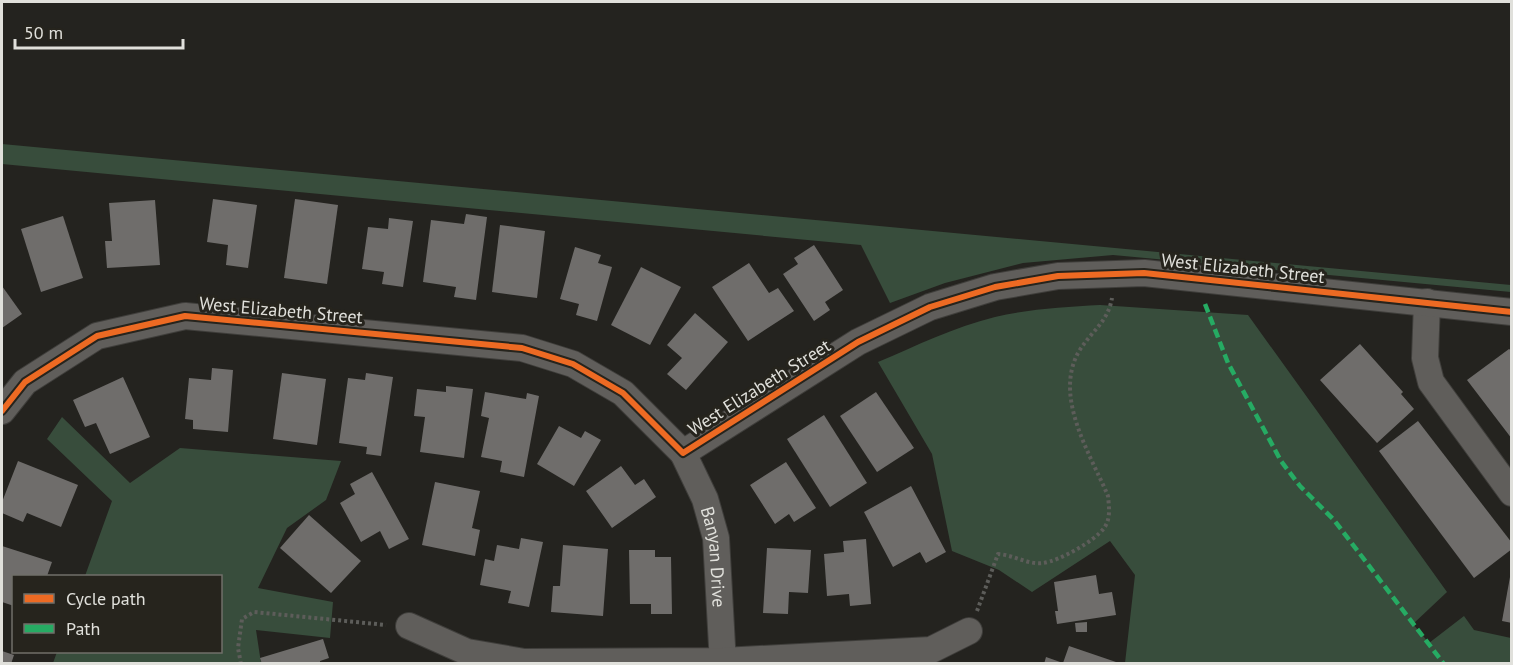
<svg xmlns="http://www.w3.org/2000/svg" width="1513" height="665" font-family="'PT Sans',sans-serif">
<style>
.green{fill:#384d3c}
.building{fill:#6f6d6b}
.lines{fill:none;stroke-linecap:round;stroke-linejoin:round}
.minor-casing{stroke:#3f3e3b;stroke-width:28}
.path{stroke:#5d5d5a;stroke-width:4;stroke-dasharray:3 3;stroke-linecap:butt}
.minor{stroke:#605e5b;stroke-width:26}
.quiet{stroke:#26ab63;stroke-width:4.5;stroke-dasharray:9 4.5;stroke-linecap:butt}
.cycleway-casing{stroke:#26241d;stroke-width:10}
.cycleway{stroke:#ed6a23;stroke-width:6}
.labels{text-anchor:middle;dominant-baseline:central;stroke-width:6;stroke-linejoin:round;paint-order:stroke}
.street-label{font-size:18px;fill:#e0e0db;stroke:#26241d}
</style>
<rect width="100%" height="100%" fill="#24231f"/>
<g class="green">
<polygon points="2,144 1511,285 1511,292 1113,255 1023,263 945,283 890,303 861,245 2,164"/>
<path d="M 1100,305 L 1248,315 L 1447,592 L 1413,624 L 1429,643 L 1464,616 L 1474,630 L 1511,638 L 1511,663 L 1125,663 L 1135,575 L 1110,541 L 1032,592 L 999,570 L 952,551 L 932,454 L 878,362 C 916,346 954,327 995,317 C 1029,309 1065,307 1100,305 Z"/>
<polygon points="62,417 130,483 180,448 341,461 326,500 287,528 258,588 333,602 330,638 256,630 261,663 53,663 57,652 220,652 220,576 85,576 112,501 47,439"/>
</g>
<g class="building">
<polygon points="213,199 257,205 248,268 226,265 228,245 207,242"/>
<polygon points="295,199 338,205 327,284 284,278"/>
<polygon points="155,200 160,265 107,268 105,241 112,241 109,203"/>
<polygon points="466,214 487,217 476,300 454,297 456,287 423,282 431,220 464,224"/>
<polygon points="63,216 83,278 41,292 21,229"/>
<polygon points="389,218 413,221 403,287 382,284 384,272 362,269 368,227 388,229"/>
<polygon points="500,225 545,231 537,298 492,292"/>
<polygon points="814,245 843,290 825,302 830,310 814,321 783,274 798,264 794,258"/>
<polygon points="575,247 601,255 598,263 612,267 597,321 576,315 579,304 560,299"/>
<polygon points="749,263 769,293 778,288 794,311 748,341 712,287"/>
<polygon points="641,267 681,287 650,345 611,325"/>
<polygon points="2,286 22,314 2,328"/>
<polygon points="695,313 728,342 686,390 667,374 682,358 667,345"/>
<polygon points="1360,344 1403,392 1401,394 1414,409 1377,443 1320,380"/>
<polygon points="1509,349 1512,351 1512,439 1467,380"/>
<polygon points="212,368 233,370 228,432 193,429 193,420 185,419 189,378 211,380"/>
<polygon points="282,373 326,379 317,445 273,439"/>
<polygon points="366,373 393,377 381,456 366,454 367,447 339,443 348,378 365,380"/>
<polygon points="123,377 150,437 110,454 96,423 85,427 73,400"/>
<polygon points="446,386 473,389 464,458 420,452 425,417 414,416 417,389 446,392"/>
<polygon points="485,392 526,399 527,393 539,396 524,477 500,472 502,461 481,457 489,418 481,416"/>
<polygon points="876,392 914,448 877,472 840,416"/>
<polygon points="824,415 867,483 830,507 787,439"/>
<polygon points="1418,421 1512,543 1512,549 1474,578 1379,451"/>
<polygon points="559,426 581,438 585,431 601,440 574,486 537,464"/>
<polygon points="18,461 78,485 61,527 27,513 23,522 2,513 2,502"/>
<polygon points="786,462 816,508 794,522 789,514 775,524 750,485"/>
<polygon points="621,466 635,485 644,479 656,497 612,528 586,491"/>
<polygon points="372,472 409,539 389,549 380,531 361,542 340,503 355,494 350,484"/>
<polygon points="435,482 480,491 472,528 480,530 475,556 422,545"/>
<polygon points="911,486 946,552 926,563 920,552 893,567 864,512"/>
<polygon points="309,515 361,561 331,593 280,548"/>
<polygon points="521,538 543,542 529,607 508,603 511,591 480,585 485,559 494,561 497,545 519,549"/>
<polygon points="866,539 871,604 850,606 849,594 827,596 824,554 844,552 843,541"/>
<polygon points="563,545 608,549 603,616 551,612 553,586 560,586"/>
<polygon points="2,546 52,562 47,576 14,576 14,606 2,602"/>
<polygon points="767,548 811,550 808,593 789,592 788,614 763,613"/>
<polygon points="629,550 655,550 655,557 671,557 672,614 651,614 651,604 630,604"/>
<polygon points="1096,575 1099,594 1112,592 1116,615 1057,624 1055,611 1058,611 1054,582"/>
<polygon points="1510,577 1512,577 1512,623 1502,621"/>
<polygon points="1087,622 1087,632 1076,632 1075,623"/>
<polygon points="323,639 329,658 320,661 320,664 262,664 260,658"/>
<polygon points="1069,646 1116,662 1115,664 1044,664 1046,657 1063,663"/>
<polygon points="2,651 14,655 11,664 2,664"/>
</g>
<g class="lines">
<g class="minor-casing">
<g id="minor">
<polyline points="1427,302 1425,358 1431,382 1512,493"/>
<polyline points="2,411 25,382 97,336 185,316 522,348 573,364 623,393 683,453 858,342 930,307 995,287 1058,276 1144,273 1512,312"/>
<path id="s1" d="M 683,453 L 705,499 L 716,538 L 723,664"/>
<polyline points="409,626 467,652 524,662 723,661 931,650 969,631"/>
</g>
</g>
<g class="path">
<path d="M 977,611 L 998,554 C 1014,555 1028,565 1043,563 C 1059,561 1095,541 1104,528 C 1111,519 1109,507 1108,496 C 1090,453 1051,394 1081,348 C 1094,329 1108,321 1112,298"/>
<polyline points="241,664 238,648 242,619 254,612 386,625"/>
</g>
<use href="#minor" class="minor"/>
<polyline class="quiet" points="1205,304 1228,363 1281,461 1300,486 1334,520 1444,664"/>
<g class="cycleway-casing">
<polyline id="cycleway" points="2,411 25,382 97,336 185,316 522,348 573,364 623,393 683,453 858,342 930,307 995,287 1058,276 1144,273 1512,312"/>
</g>
<use href="#cycleway" class="cycleway"/>
</g>
<g class="labels">
<g class="street-label">
<text transform="translate(1243 268) rotate(6)">West Elizabeth Street</text>
<text transform="translate(281 310) rotate(5)">West Elizabeth Street</text>
<text transform="translate(759 387) rotate(-32)">West Elizabeth Street</text>
<text stroke="none"><textPath href="#s1" startOffset="110">Banyan Drive</textPath></text>
</g>
</g>
<rect width="1513" height="665" fill="none" stroke="#e0e0db" stroke-width="6"/>
<rect x="12" y="575" width="210" height="78" fill="#26241d" stroke="#706f69" stroke-width="1.5"/>
<rect x="24" y="594" width="30" height="9" fill="#ed6a23" stroke="#706f69" stroke-width="1.5"/>
<text x="66" y="605" font-size="18" fill="#e0e0db">Cycle path</text>
<rect x="24" y="624" width="30" height="9" fill="#26ab63" stroke="#706f69" stroke-width="1.5"/>
<text x="66" y="635" font-size="18" fill="#e0e0db">Path</text>
<path d="M15 39v9h168v-9" fill="none" stroke="#e0e0db" stroke-width="3"/>
<text x="24" y="39" font-size="18" fill="#e0e0db" stroke="#26241d" stroke-width="4.5" paint-order="stroke">50 m</text>
</svg>
